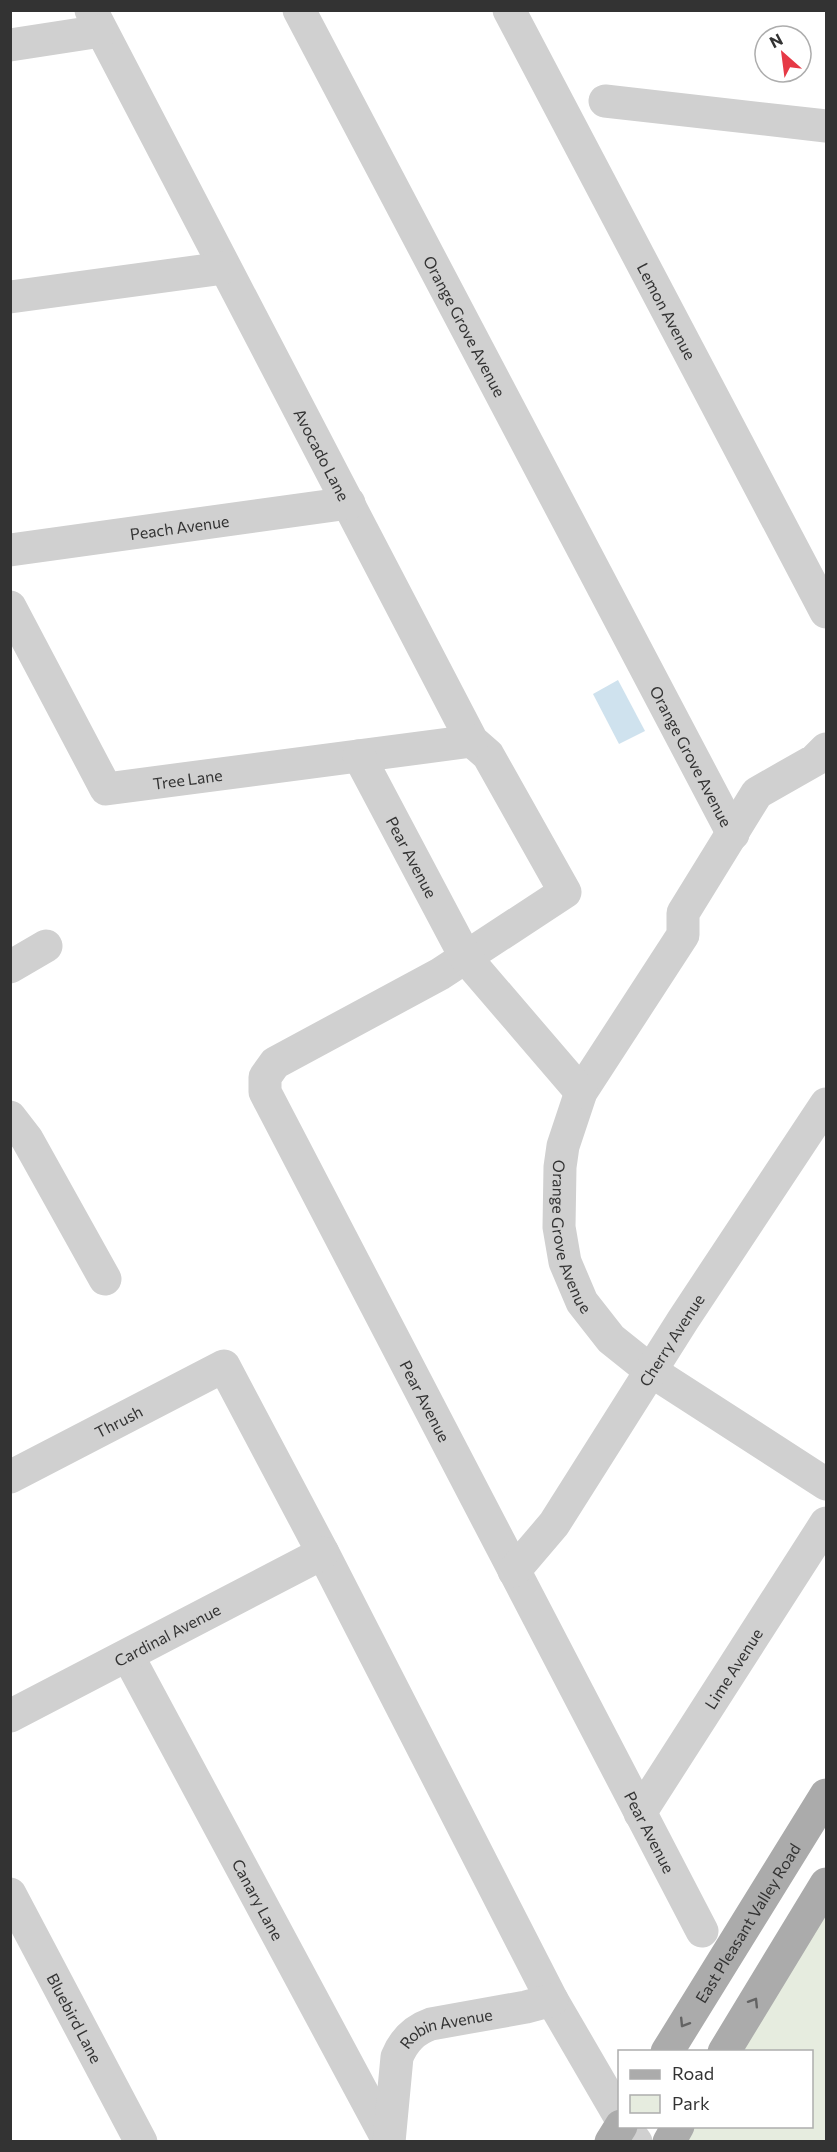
<svg xmlns="http://www.w3.org/2000/svg" width="837" height="2152" font-family="Commissioner,sans-serif">
<style>
.green{fill:#e6ecdf}
.water{fill:#cfe2ee}
.lines{fill:none;stroke-linecap:round;stroke-linejoin:round}
.minor{stroke:#d0d0d0;stroke-width:33}
.major{stroke:#ababab;stroke-width:33}
.oneway{stroke:#636363}
.labels{text-anchor:middle;dominant-baseline:central;stroke-width:6;stroke-linejoin:round;paint-order:stroke}
.street-label{font-size:16px;fill:#333;stroke:#fff}
</style>
<rect width="100%" height="100%" fill="#fff"/>
<polygon class="green" points="826,1888 826,2141 669,2142 678,2127 812,2126 812,2052 724,2051"/>
<polygon class="water" points="618,680 645,731 619,744 593,694"/>
<g class="lines">
<g class="minor">
<path id="s1" d="M 91,10 L 472,741 L 488,755 L 565,892 L 440,974 L 275,1063 L 265,1077 L 265,1092 L 702,1931"/>
<path id="s2" d="M 299,10 L 733,834"/>
<path id="s3" d="M 509,10 L 826,612"/>
<polyline points="10,45 101,31"/>
<polyline points="605,101 826,126"/>
<polyline points="10,297 224,268"/>
<path id="s4" d="M 10,550 L 349,503"/>
<path id="s5" d="M 10,607 L 106,789 L 472,741"/>
<path id="s6" d="M 826,749 L 815,760 L 757,793 L 683,913 L 683,935 L 581,1092 L 563,1146 L 560,1167 L 559,1227 L 565,1262 L 582,1302 L 611,1339 L 651,1371 L 826,1484"/>
<path id="s7" d="M 359,756 L 466,958 L 581,1092"/>
<polyline points="10,967 46,946"/>
<polyline points="10,1117 27,1139 105,1279"/>
<path id="s8" d="M 10,1477 L 224,1366 L 323,1553 L 552,2000 L 620,2117"/>
<path id="s9" d="M 514,1571 L 554,1524 L 683,1320 L 826,1104"/>
<path id="s10" d="M 128,1656 L 389,2142"/>
<path id="s11" d="M 10,1716 L 323,1553"/>
<path id="s12" d="M 640,1813 L 826,1523"/>
<path id="s13" d="M 10,1894 L 141,2142"/>
<polyline points="625,2126 636,2142"/>
<path id="s14" d="M 389,2142 L 397,2057 C 404,2040 414,2030 431,2024 L 526,2007 L 552,2000"/>
</g>
<g class="major">
<path id="s15" d="M 667,2052 L 826,1795"/>
<polyline points="724,2052 826,1884"/>
<polyline points="611,2142 621,2126"/>
<polyline points="669,2142 678,2126"/>
</g>
</g>
<defs><path id="oneway-chevron" d="M-2-3.5L2.5 0L-2 3.5" fill="none" stroke-width="1.6" stroke-linecap="round" stroke-linejoin="round" transform="scale(1.5)"/></defs>
<g class="oneway">
<use href="#oneway-chevron" transform="translate(754 2002) rotate(-58)"/>
<use href="#oneway-chevron" transform="translate(684 2023) rotate(122)"/>
</g>
<g class="labels">
<g class="street-label">
<text stroke="none"><textPath href="#s3" startOffset="340">Lemon Avenue</textPath></text>
<text stroke="none"><textPath href="#s2" startOffset="357">Orange Grove Avenue</textPath></text>
<text stroke="none"><textPath href="#s1" startOffset="501">Avocado Lane</textPath></text>
<text stroke="none"><textPath href="#s4" startOffset="171">Peach Avenue</textPath></text>
<text stroke="none"><textPath href="#s2" startOffset="843">Orange Grove Avenue</textPath></text>
<text stroke="none"><textPath href="#s5" startOffset="288">Tree Lane</textPath></text>
<text stroke="none"><textPath href="#s7" startOffset="114">Pear Avenue</textPath></text>
<text stroke="none"><textPath href="#s6" startOffset="582">Orange Grove Avenue</textPath></text>
<text stroke="none"><textPath href="#s9" startOffset="280">Cherry Avenue</textPath></text>
<text stroke="none"><textPath href="#s1" startOffset="1720">Pear Avenue</textPath></text>
<text stroke="none"><textPath href="#s8" startOffset="122">Thrush</textPath></text>
<text stroke="none"><textPath href="#s11" startOffset="177">Cardinal Avenue</textPath></text>
<text stroke="none"><textPath href="#s12" startOffset="172">Lime Avenue</textPath></text>
<text stroke="none"><textPath href="#s1" startOffset="2206">Pear Avenue</textPath></text>
<text stroke="none"><textPath href="#s10" startOffset="276">Canary Lane</textPath></text>
<text stroke="none"><textPath href="#s15" startOffset="152">East Pleasant Valley Road</textPath></text>
<text stroke="none"><textPath href="#s13" startOffset="140">Bluebird Lane</textPath></text>
<text stroke="none"><textPath href="#s14" startOffset="147">Robin Avenue</textPath></text>
</g>
</g>
<rect width="837" height="2152" fill="none" stroke="#333333" stroke-width="24"/>
<rect x="618" y="2050" width="195" height="78" fill="#ffffff" stroke="#adadad" stroke-width="1.5"/>
<rect x="630" y="2070" width="30" height="9" fill="#ababab" stroke="#adadad" stroke-width="1.5"/>
<text x="672" y="2080" font-size="18" fill="#333333">Road</text>
<rect x="630" y="2095" width="30" height="18" fill="#e6ecdf" stroke="#adadad" stroke-width="1.5"/>
<text x="672" y="2110" font-size="18" fill="#333333">Park</text>
<g transform="translate(783 54) rotate(332)"><circle r="28" fill="#ffffff" stroke="#adadad" stroke-width="1.5"/>
<path d="M0-4.5L10 22L0 15L-10 22Z" fill="#e63946"/>
<text y="-9" font-size="16" font-weight="bold" text-anchor="middle" fill="#333333">N</text>
</g>
</svg>
